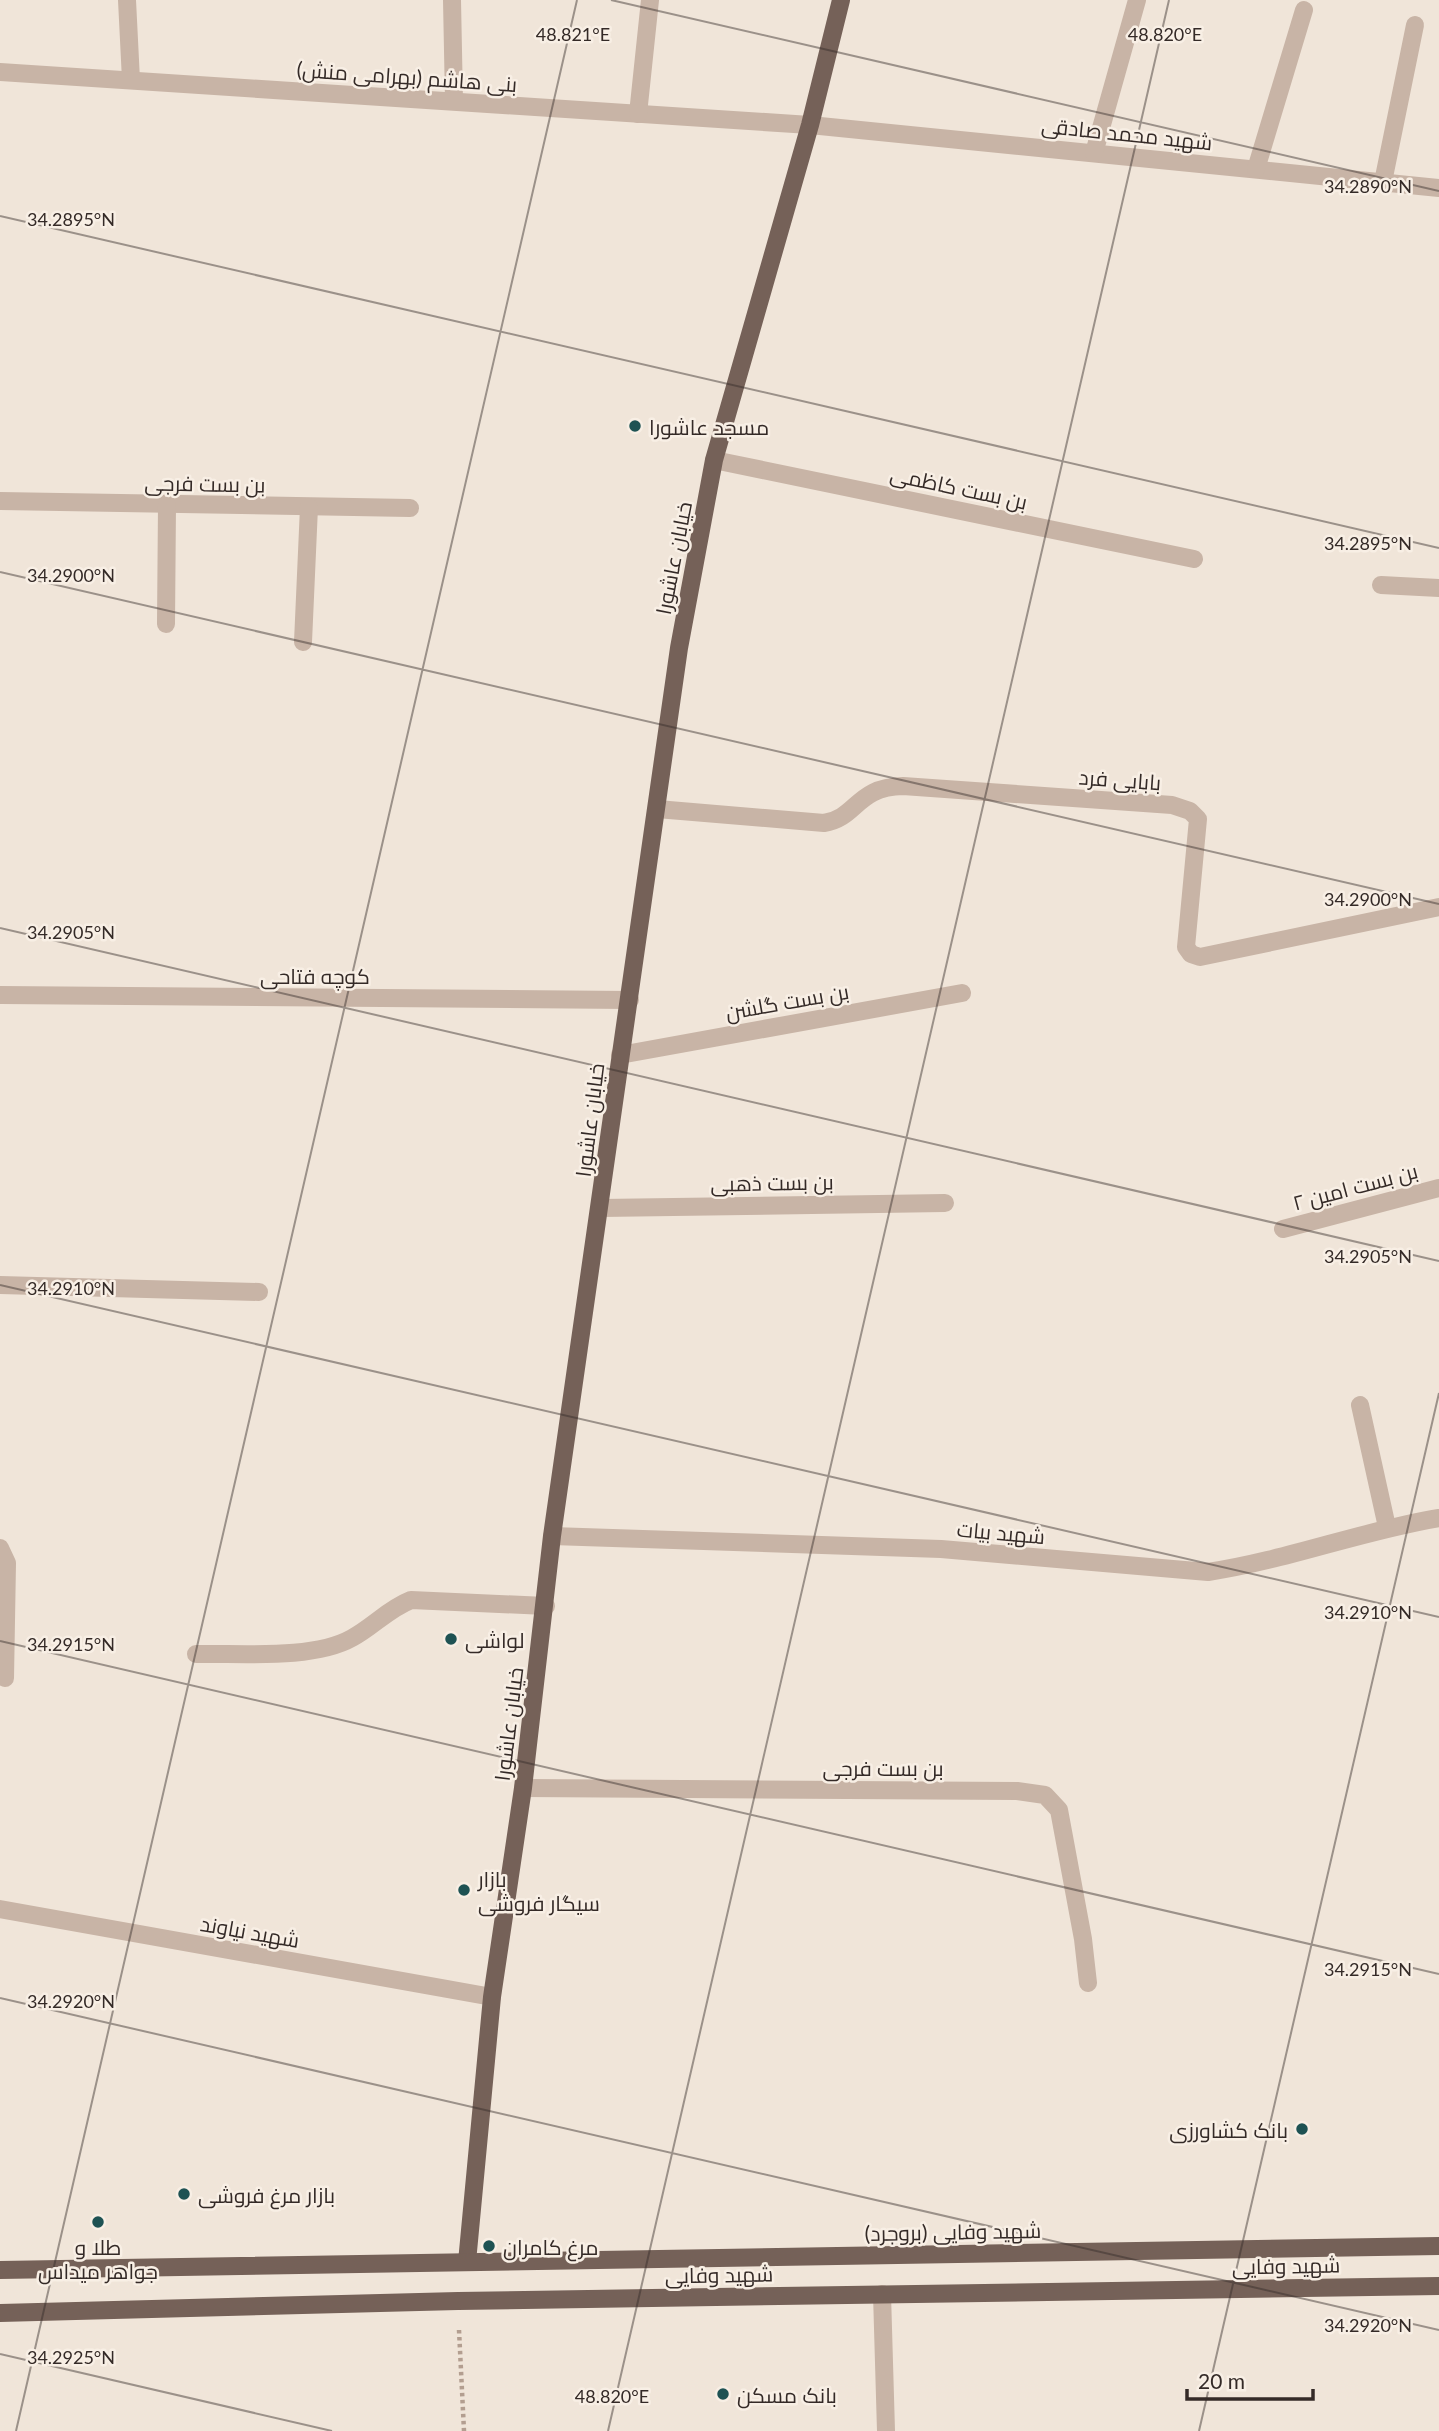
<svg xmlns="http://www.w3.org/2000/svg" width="1439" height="2431" font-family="Lato,Cairo,sans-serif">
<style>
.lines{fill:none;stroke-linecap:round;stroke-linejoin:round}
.path{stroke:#b39e90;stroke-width:4.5;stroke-dasharray:3.5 3.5;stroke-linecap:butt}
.minor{stroke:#c8b4a6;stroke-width:18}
.major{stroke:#756158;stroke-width:18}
.ticks{fill:none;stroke:#342a27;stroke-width:2;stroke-opacity:0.45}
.poi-dot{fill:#1e5253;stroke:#f8efe5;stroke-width:2.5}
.labels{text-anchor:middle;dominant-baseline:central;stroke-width:5;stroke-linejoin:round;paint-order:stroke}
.street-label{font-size:21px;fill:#342a27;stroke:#f8efe5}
.poi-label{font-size:21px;fill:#342a27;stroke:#f8efe5;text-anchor:start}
.ticks-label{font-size:18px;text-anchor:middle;fill:#342a27;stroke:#f8efe5;stroke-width:5;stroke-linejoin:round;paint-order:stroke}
</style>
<rect width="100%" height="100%" fill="#f0e5d9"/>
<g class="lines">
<polyline class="path" points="459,2330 464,2431"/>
<g class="minor">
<polyline points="127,0 131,80"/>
<polyline points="452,0 454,101"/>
<polyline points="0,72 810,125 1439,188"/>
<polyline points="638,114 650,0"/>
<polyline points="1094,153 1137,0"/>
<polyline points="1256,169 1304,10"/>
<polyline points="1383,182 1415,25"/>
<polyline points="714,460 1194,559"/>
<polyline points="0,501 410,508"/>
<polyline points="1381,585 1439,588"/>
<polyline points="166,624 167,505"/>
<polyline points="303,642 309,507"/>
<path d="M 657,809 L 824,823 C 857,818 856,787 903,786 L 1172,805 L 1190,811 L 1198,819 L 1186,947 L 1191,954 L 1200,957 L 1439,907"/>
<polyline points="0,995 630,1000"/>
<polyline points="620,1055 962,993"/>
<polyline points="601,1208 945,1203"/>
<polyline points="1283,1229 1439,1188"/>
<polyline points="0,1285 259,1292"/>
<polyline points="1360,1405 1387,1527"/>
<path d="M 552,1536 L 941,1549 L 1208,1572 C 1287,1560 1361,1531 1439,1518"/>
<polyline points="0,1548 7,1563 5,1678"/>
<path d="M 196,1654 C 240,1653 313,1660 352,1638 C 374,1626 388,1609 411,1600 L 546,1606"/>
<polyline points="523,1788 1017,1791 1045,1795 1059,1810 1083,1939 1088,1983"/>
<polyline points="0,1909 492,1997"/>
<polyline points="882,2294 886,2431"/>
</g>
<g class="major">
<polyline points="467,2262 492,1997 523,1788 552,1536 679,648 714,460 810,125 841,0"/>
<polyline points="0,2270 1439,2246"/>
<polyline points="0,2313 458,2301 1439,2286"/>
</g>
</g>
<path class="ticks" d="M 611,0 L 1439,191M 0,216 L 1439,548M 0,572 L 1439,904M 0,928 L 1439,1261M 0,1285 L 1439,1617M 0,1641 L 1439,1974M 0,1998 L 1439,2330M 0,2354 L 332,2431M 16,2431 L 577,0M 608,2431 L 1169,0M 1199,2431 L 1439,1393"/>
<g class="poi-dot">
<circle cx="635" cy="426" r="7"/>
<circle cx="451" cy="1639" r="7"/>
<circle cx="464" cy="1890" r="7"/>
<circle cx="1302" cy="2129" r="7"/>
<circle cx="184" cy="2194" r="7"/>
<circle cx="98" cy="2222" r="7"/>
<circle cx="489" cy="2246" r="7"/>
<circle cx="723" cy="2394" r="7"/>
</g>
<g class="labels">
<g class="street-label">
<text transform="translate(407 76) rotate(4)">بنی هاشم (بهرامی منش)</text>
<text transform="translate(1127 133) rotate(6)">شهید محمد صادقی</text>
<text transform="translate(205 483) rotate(1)">بن بست فرجی</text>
<text transform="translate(959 487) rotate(12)">بن بست کاظمی</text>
<text transform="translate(673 558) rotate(-79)">خیابان عاشورا</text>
<text transform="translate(1120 779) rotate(4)">بابایی فرد</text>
<text x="315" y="975">کوچه فتاحی</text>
<text transform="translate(787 1001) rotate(-10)">بن بست گلشن</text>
<text transform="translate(589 1120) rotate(-83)">خیابان عاشورا</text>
<text transform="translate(772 1182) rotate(-1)">بن بست ذهبی</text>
<text transform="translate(1355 1186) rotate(-15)">بن بست امین ۲</text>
<text transform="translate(1001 1532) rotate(5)">شهید بیات</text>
<text transform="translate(508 1724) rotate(-83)">خیابان عاشورا</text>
<text x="883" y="1767">بن بست فرجی</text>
<text transform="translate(250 1931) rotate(10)">شهید نیاوند</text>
<text transform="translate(953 2231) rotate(-1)">شهید وفایی (بروجرد)</text>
<text transform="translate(1286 2265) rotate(-1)">شهید وفایی</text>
<text transform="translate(719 2274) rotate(-1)">شهید وفایی</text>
</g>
<g class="poi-label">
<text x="649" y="426">مسجد عاشورا</text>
<text x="465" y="1639">لواشی</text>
<text x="478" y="1878">بازار<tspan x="478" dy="24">سیگار فروشی</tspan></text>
<text x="1288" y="2129" text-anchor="end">بانک کشاورزی</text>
<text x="198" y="2194">بازار مرغ فروشی</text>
<text x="98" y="2246" text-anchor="middle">طلا و<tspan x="98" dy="24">جواهر میداس</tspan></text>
<text x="503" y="2246">مرغ کامران</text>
<text x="737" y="2394">بانک مسکن</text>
</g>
</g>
<g class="ticks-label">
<text x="573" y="41">48.821°E</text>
<text x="1165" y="41">48.820°E</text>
<text x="1368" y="193">34.2890°N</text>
<text x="71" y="226">34.2895°N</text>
<text x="1368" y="550">34.2895°N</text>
<text x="71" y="582">34.2900°N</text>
<text x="1368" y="906">34.2900°N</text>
<text x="71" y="939">34.2905°N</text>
<text x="1368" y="1263">34.2905°N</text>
<text x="71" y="1295">34.2910°N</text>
<text x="1368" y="1619">34.2910°N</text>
<text x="71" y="1651">34.2915°N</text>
<text x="1368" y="1976">34.2915°N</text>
<text x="71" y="2008">34.2920°N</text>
<text x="1368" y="2332">34.2920°N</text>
<text x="71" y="2364">34.2925°N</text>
<text x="612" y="2403">48.820°E</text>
</g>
<path d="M1187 2389v10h126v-10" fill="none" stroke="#342a27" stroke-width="3.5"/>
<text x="1198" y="2389" font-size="21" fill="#342a27" stroke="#f8efe5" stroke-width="5" paint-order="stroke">20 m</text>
</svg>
